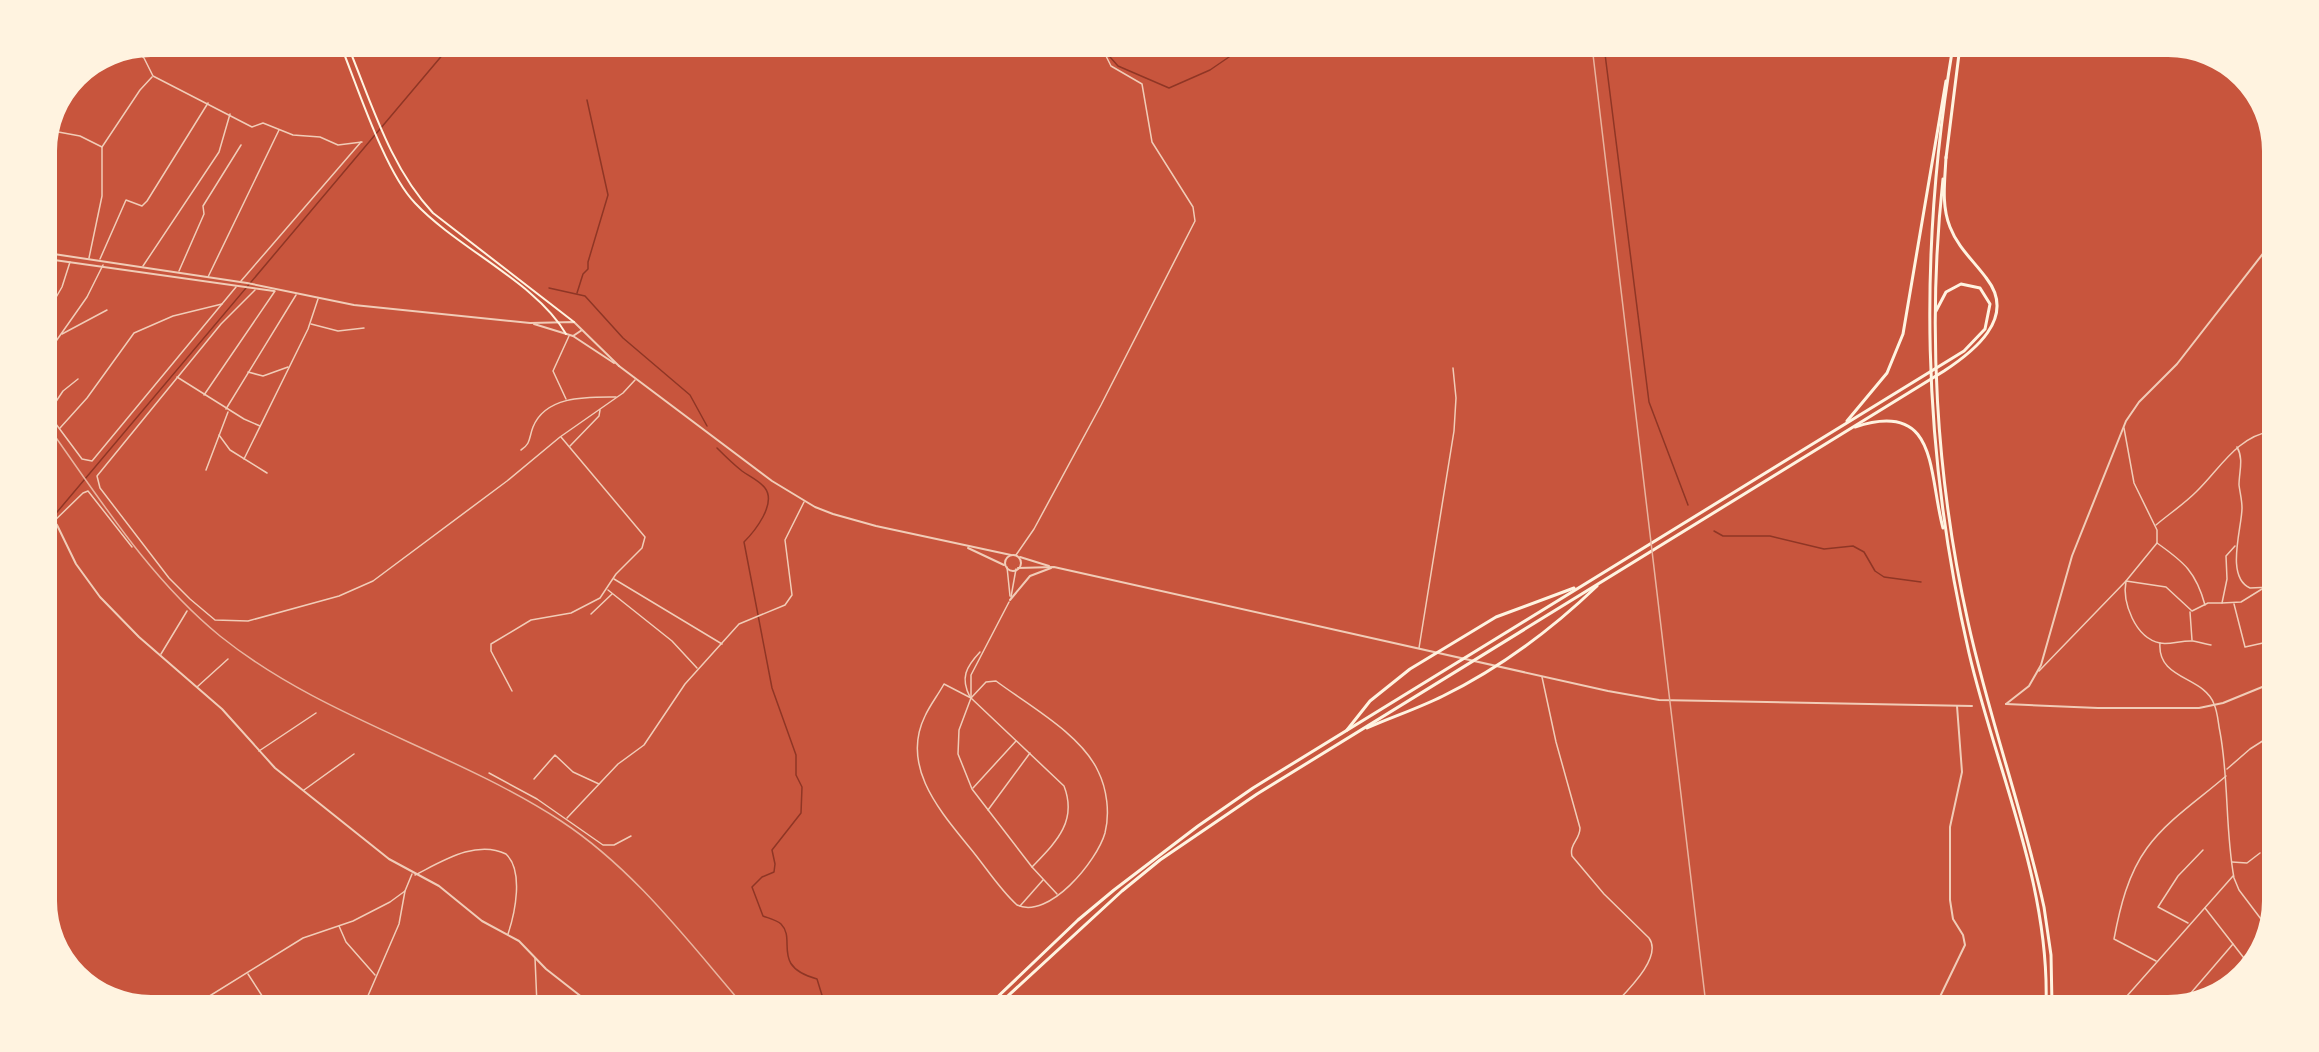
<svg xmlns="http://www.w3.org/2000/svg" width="2319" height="1052" font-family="Roboto,sans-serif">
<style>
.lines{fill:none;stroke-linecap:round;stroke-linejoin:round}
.stream{stroke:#8f3625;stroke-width:1.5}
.minor{stroke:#f1ccb7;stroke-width:1.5}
.tertiary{stroke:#f1ccb7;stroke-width:2}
.secondary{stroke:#fff3e0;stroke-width:2}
.trunk{stroke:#fff3e0;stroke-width:3}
.rail{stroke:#e9b49f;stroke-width:1.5}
</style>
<rect width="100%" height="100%" fill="#c8553d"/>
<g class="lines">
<g class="stream">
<polyline points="1108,46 1110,57 1118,66 1169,88 1210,70 1245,46"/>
<polyline points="1604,46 1649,402 1688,505"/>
<polyline points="549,288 585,296 623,338 690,395 707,426"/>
<polyline points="577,293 583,274 588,269 588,262 608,195 587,100"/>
<path d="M 717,448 C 725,456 733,464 742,471 C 749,476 760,481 765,488 C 777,504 754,532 744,542 L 772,688 L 796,755 L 796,775 L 802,787 L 801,813 L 772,850 L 775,864 L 774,872 L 762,877 L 752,887 L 763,916 C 768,918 777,920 781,924 C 797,940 770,966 817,979 L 825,1005"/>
<polyline points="47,524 450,46"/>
<polyline points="1714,531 1723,536 1770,536 1824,549 1853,546 1864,552 1875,571 1884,577 1921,582"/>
</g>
<g class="minor">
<polyline points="135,50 144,58 153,76 252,127 263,123 293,135 320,137 338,145 362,142"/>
<polyline points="64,106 79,88"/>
<polyline points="53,131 80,136 102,147"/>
<polyline points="89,258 102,196 102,147 140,90 152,77"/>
<polyline points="100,259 126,200 142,206 147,201 208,103"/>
<polyline points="143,266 219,152 230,114"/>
<polyline points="179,271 204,214 203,206 241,145"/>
<polyline points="208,277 279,130"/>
<polyline points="241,281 361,142"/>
<polyline points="255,290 221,324 97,476 100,488 169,578 190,599 215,620 248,621 339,596 373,581 507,481 560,437 623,393 635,380"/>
<polyline points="47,313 62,287 70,262"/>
<polyline points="311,324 338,331 364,328"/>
<polyline points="62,334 107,310"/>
<polyline points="47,354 87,297 103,265"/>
<polyline points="248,372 263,376 288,367"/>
<polyline points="177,377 244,419 260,426"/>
<polyline points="204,395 275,291"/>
<polyline points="566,399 553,371 569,336"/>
<polyline points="226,409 296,295"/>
<polyline points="47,412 82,459 92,461 236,287"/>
<polyline points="49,412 63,391 78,379"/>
<polyline points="60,428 87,398 134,333 173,316 222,304"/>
<polyline points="219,435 230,450 267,473"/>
<polyline points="570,446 599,416 600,410"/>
<path d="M 2237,447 C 2244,459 2239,472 2239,485 C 2240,493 2242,500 2242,508 C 2242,528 2225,577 2250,588 L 2272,587"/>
<path d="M 521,450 C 531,444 529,437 533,427 C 546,395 588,397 616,397"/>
<polyline points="244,459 308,329 318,299"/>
<polyline points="206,470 228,412"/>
<path d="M 2156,525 C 2169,514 2184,504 2196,492 C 2220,469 2236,437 2272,431"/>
<polyline points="47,528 83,493 88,491 132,547"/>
<path d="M 2157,543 C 2184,562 2196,572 2205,605"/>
<polyline points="2235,546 2226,556 2227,579 2222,603 2241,602 2262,589"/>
<polyline points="1016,555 1034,529 1101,405 1195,221 1193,207 1152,142 1142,84 1111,66 1101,46"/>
<polyline points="1007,567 1010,596"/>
<polyline points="614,579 722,644"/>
<polyline points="608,590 672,641 697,668"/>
<polyline points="1011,597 1016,569"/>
<polyline points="1009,602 971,675 971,698 959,730 958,754 972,789 1032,867 1057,894"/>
<polyline points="2234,604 2245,647 2272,641"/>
<polyline points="2190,612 2192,640"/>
<polyline points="591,614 612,594"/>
<path d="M 2160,643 C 2157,680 2204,676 2214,704 C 2218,713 2218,723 2220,732 C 2229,780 2225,829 2234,878 L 2239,890 L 2267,927"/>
<path d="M 2211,645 C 2205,644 2199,642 2193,641 C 2182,640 2170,645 2160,643 C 2135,638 2122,602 2126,581 L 2166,587 L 2192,611 L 2208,603 L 2222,603"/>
<polyline points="1419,648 1454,431 1456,398 1453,368"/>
<polyline points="161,654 187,611"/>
<polyline points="2039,671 2126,581 2157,543 2157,530 2134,483 2124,428"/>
<path d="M 1542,677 L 1556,742 L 1580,828 C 1580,840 1569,844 1572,856 L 1604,894 L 1649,938 C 1663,957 1627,991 1614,1005"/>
<polyline points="197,687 228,659"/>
<polyline points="512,691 491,651 491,644 531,620 571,613 600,598 616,574 642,548 645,537 561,437"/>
<path d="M 970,697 C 960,678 966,667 980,652"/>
<path d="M 971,698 L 986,682 L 996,681 C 1028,705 1081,734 1098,771 C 1107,789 1110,813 1105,833 C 1097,861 1049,920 1017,905 C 1000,890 985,866 970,848 C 941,812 900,767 925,716 C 930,705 938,695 944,684 L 971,698 L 1064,786 C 1078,822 1055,843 1032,867"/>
<polyline points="259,751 316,713"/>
<polyline points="2227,769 2250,749 2272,735"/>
<polyline points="489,773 537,799 603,845 614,845 631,836"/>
<polyline points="534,779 555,755 573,772 599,784"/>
<polyline points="973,788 1016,741"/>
<polyline points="304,790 354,754"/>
<polyline points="988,810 1030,753"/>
<polyline points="567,818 618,764 644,745 685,684 739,624 785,605 792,595 785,540 804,502"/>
<polyline points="2232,862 2247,863 2260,853"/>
<path d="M 415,875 C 441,862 476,839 506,854 C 524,871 515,913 508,934"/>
<polyline points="1020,906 1043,880"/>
<polyline points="2205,908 2247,962"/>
<polyline points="2188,923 2158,907 2178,876 2203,850"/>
<polyline points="339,926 346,942 375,975"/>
<polyline points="535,958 537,1005"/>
<polyline points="2248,959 2254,954"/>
<path d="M 2156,961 L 2114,939 C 2120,907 2128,874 2147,848 C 2167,820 2201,798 2226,776"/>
<polyline points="248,974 268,1005"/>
<polyline points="2184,1001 2233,944"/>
<polyline points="195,1005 303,938 353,921 390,902 405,891"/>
<polyline points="364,1005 399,924 405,891 412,874"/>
<polyline points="2119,1005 2233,876"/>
</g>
<g class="tertiary">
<polyline points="47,253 247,283 354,305 530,323 574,322 619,366"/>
<polyline points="47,259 274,291"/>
<polyline points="534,324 573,336 614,363"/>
<polyline points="573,336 582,330"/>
<polyline points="619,366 772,481 815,507 833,514 876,526 1011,555"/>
<polyline points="47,514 57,525 76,564 100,597 139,637 222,709 275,768 389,859 439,886 482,921 519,941 546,969 592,1005"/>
<polyline points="968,548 1004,565"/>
<circle cx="1013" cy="563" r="8"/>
<polyline points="1020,557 1049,566"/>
<polyline points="1018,568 1054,567 1608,691 1659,700 1972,706"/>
<polyline points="1010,600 1030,576 1051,568"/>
<polyline points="2006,704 2029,686 2041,665 2072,556 2126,421 2139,402 2177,364 2272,242"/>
<polyline points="2006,704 2098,708 2199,708 2223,703 2272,683"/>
<polyline points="1936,1005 1965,945 1963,935 1953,919 1950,900 1950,827 1962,772 1957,706"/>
</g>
<g class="secondary">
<path d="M 341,46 C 358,88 385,172 415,203 C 457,248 537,283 566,334"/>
<path d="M 348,46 C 372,104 390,167 433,213 L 574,322"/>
</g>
<g class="trunk">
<path d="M 1953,46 C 1918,253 1922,449 1969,653 C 1996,769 2050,884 2046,1005"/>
<polyline points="1946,158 1960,46"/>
<path d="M 1943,179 C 1927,326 1936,478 1968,622 C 1989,718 2023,811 2044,907 L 2051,955 L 2052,1005"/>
<polyline points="1847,421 1887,373 1903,334 1946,81"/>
<path d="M 1855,427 C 1939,399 1928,473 1943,528"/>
<path d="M 1367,728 C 1392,717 1419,708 1443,696 C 1500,668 1551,630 1597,586"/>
<polyline points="1347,730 1370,701 1410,669 1496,617 1574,588"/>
<polyline points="989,1005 1078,920 1114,890 1198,826 1253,788 1964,351 1985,329 1990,304 1980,288 1961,284 1946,292 1936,311"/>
<path d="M 998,1005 L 1122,891 L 1160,860 L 1257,794 L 1944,371 C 1973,352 2017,318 1987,279 C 1974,261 1958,248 1950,227 C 1941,205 1945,180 1946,157"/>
</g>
<g class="rail">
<polyline points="1592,46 1706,1005"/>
<path d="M 47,425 C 100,499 149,578 220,636 C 322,718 452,750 561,821 C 634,869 687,940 743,1005"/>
</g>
</g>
<path d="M0 0H2319V1052H0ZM151 57H2168A94 94 0 0 1 2262 151V901A94 94 0 0 1 2168 995H151A94 94 0 0 1 57 901V151A94 94 0 0 1 151 57Z" fill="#fff3e0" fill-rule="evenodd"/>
</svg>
